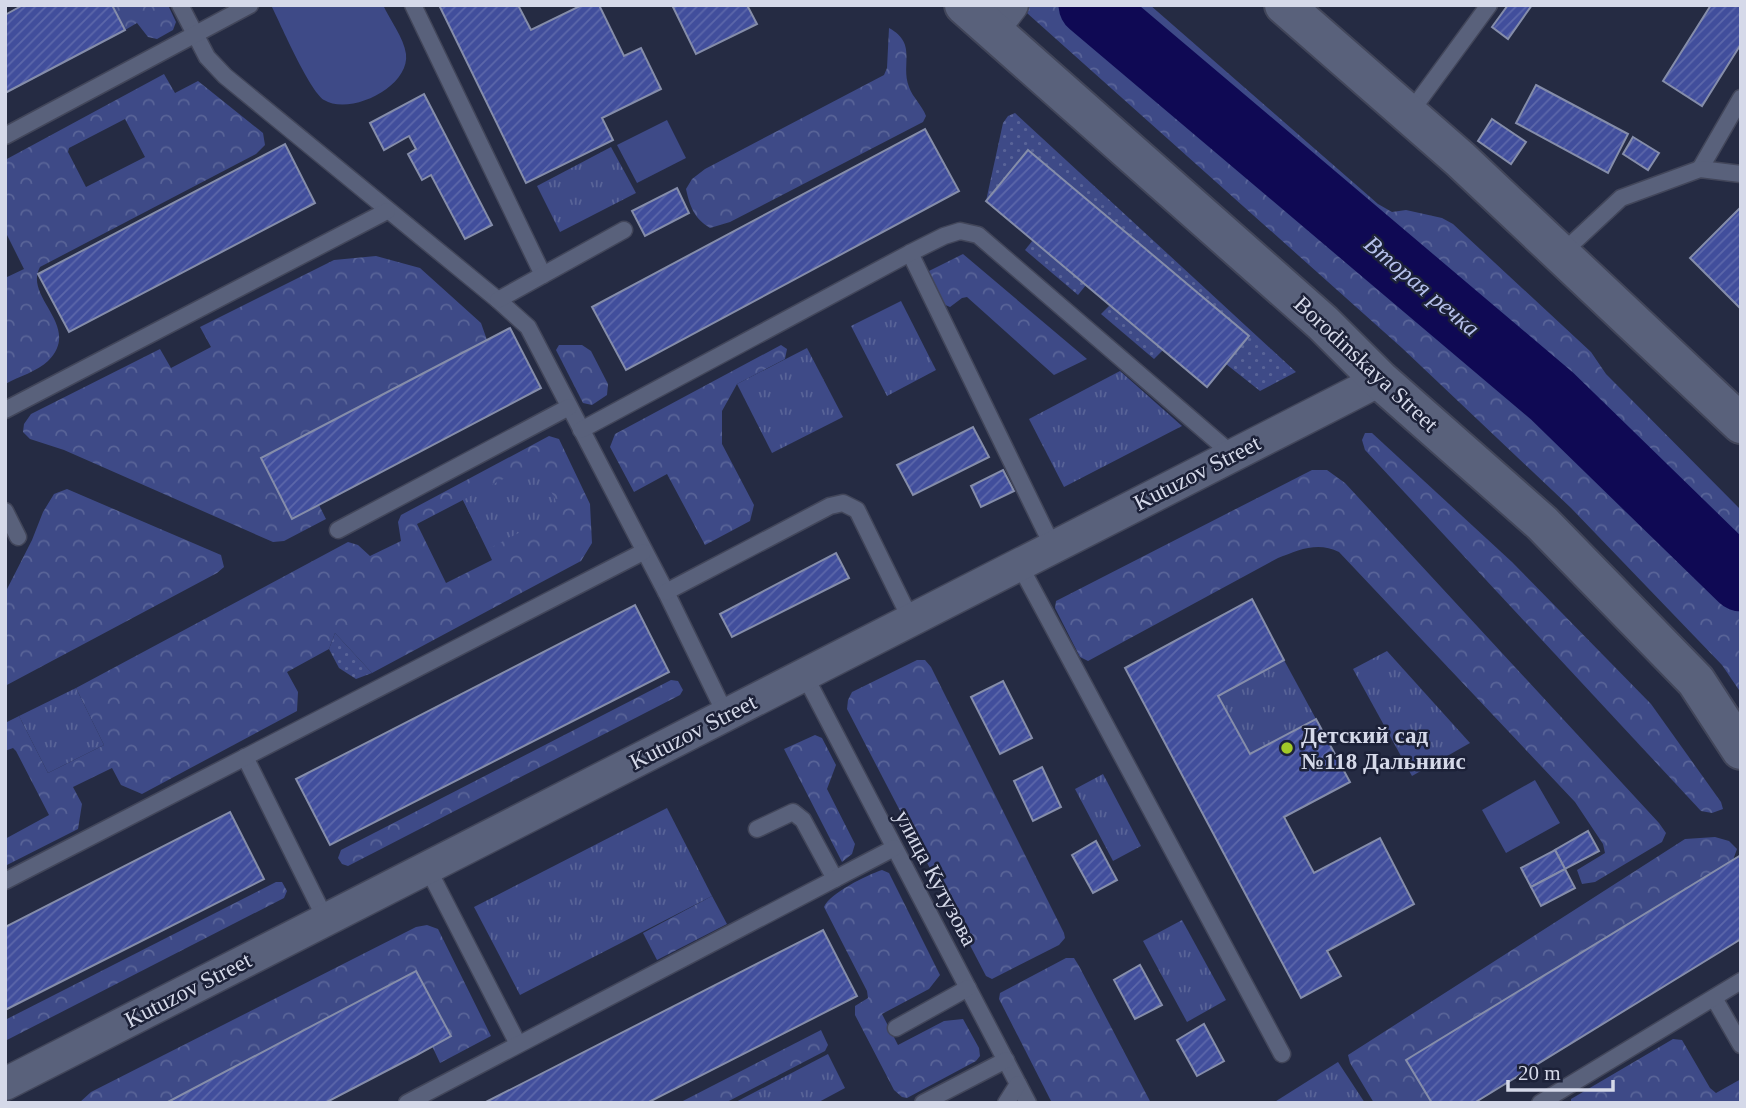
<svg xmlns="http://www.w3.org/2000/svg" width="1746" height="1108" font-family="Georgia,serif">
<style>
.grass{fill:url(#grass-dots)}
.forest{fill:url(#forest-crowns);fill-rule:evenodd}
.park{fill:url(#park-tufts)}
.pitch{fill:#3e4a87}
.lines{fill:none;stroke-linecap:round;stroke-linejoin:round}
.river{stroke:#0f0954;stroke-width:63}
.building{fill:url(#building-hatch);stroke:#858daa;stroke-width:2}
.lane-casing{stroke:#42465a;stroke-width:19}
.street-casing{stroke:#42465a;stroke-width:35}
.secondary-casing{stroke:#42465a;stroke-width:42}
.lane{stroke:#59617b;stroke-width:16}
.street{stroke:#59617b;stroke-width:32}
.secondary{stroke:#59617b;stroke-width:38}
.poi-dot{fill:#a2c928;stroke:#1c2138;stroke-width:2.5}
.labels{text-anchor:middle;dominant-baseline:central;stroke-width:5;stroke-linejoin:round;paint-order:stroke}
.street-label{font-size:23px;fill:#d5d9e9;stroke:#1c2138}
.poi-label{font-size:23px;font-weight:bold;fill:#d5d9e9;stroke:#1c2138;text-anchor:start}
.water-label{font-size:24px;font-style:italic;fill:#b6c1ec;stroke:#1c2138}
</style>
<defs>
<pattern id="grass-dots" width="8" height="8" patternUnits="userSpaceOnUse" patternTransform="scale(1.75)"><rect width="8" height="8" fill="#3e4a87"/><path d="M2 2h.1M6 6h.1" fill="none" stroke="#596498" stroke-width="1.8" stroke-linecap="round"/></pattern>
<pattern id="forest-crowns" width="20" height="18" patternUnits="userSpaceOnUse" patternTransform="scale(1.75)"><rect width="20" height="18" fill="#3e4a87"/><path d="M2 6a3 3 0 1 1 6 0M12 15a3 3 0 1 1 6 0" fill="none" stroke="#596498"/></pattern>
<pattern id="park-tufts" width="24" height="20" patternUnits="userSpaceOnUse" patternTransform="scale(1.75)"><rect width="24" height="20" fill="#3e4a87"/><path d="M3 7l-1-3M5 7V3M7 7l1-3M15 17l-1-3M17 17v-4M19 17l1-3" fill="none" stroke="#596498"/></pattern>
<pattern id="building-hatch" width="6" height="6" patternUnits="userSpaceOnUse" patternTransform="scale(1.75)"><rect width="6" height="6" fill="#414e9c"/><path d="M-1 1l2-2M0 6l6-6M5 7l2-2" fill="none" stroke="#5c67aa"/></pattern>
</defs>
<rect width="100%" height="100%" fill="#252b43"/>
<g class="grass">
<polygon points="1015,113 1296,372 1260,391 1226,364 1249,336 1029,151 986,201 1003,123 1008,116"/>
<polygon points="1033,240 1086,285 1078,295 1025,250"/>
<polygon points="1110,305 1163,350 1154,359 1101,314"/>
<polygon points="335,633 372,673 356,679 339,668 329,649"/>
</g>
<g class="forest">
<polygon points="112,5 168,5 176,22 173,30 157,39 148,37 137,23 125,30"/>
<polygon points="1018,5 1150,5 1378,204 1392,212 1406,210 1442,218 1453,224 1591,352 1606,374 1741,510 1741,693 1722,665 1571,508 1402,348"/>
<path d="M 889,28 C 918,44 900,64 909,87 C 913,98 922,105 926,116 L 923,122 L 730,222 L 710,228 C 694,218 690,207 686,189 L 692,179 L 705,169 L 884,75 L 887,68 Z"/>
<path d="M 164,74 L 175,93 L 198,81 L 263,133 L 265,145 L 256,154 L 40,267 C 23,298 83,326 48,361 C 38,371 18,377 5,384 L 5,278 L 24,269 L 5,231 L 5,160 ZM 125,119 L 145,157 L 86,187 L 68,152 L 69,148 Z"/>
<polygon points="963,254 1087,359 1054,375 967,297 962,298 950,307 943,304 927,272"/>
<polygon points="376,256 420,268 481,323 487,340 261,458 292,518 319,505 326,519 284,541 273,542 64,450 30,439 23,432 24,424 31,414 160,349 171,368 211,347 200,327 334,260"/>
<polygon points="559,345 582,345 591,351 608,384 607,395 592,405 583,403 556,350"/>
<polygon points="781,345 787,349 785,359 737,384 722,411 722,444 754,505 750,521 705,545 667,474 634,492 610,447 615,434"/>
<polygon points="1365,433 1372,433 1512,562 1651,704 1721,802 1723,809 1712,813 1701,811 1365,450 1362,440"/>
<path d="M 549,436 L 559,439 L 590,504 L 592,543 L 581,561 L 372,673 L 335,633 L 329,649 L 287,672 L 298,692 L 297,711 L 142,794 L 121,785 L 112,768 L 73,787 L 82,804 L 78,829 L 5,866 L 5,839 L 49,815 L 16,751 L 13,748 L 5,751 L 5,723 L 19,716 L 48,773 L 104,745 L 76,688 L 348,542 L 358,545 L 370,556 L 401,541 L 398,522 L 401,515 ZM 463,500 L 492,560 L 446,583 L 417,524 Z"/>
<path d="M 1312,470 L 1327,470 L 1345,483 L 1659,823 L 1666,833 L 1662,842 L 1595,882 L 1582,884 L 1577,870 L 1605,853 L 1603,844 L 1575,802 L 1339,552 C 1318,541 1298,550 1278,558 L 1088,661 L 1080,657 L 1055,608 L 1056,601 Z"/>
<polygon points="67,489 221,555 224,567 217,573 5,686 5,593 32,540 43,512 54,494"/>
<polygon points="917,660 925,660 931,667 1064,933 1065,938 1059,945 992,979 986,976 847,709 848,700 852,692"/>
<polygon points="671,680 678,681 683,690 680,695 348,866 342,864 338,858 341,850"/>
<polygon points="815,735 822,738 836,765 827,789 855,844 852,854 842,862 784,749"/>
<polygon points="1715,837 1729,841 1737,849 1733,860 1407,1060 1432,1103 1374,1103 1350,1063 1348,1055 1685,839"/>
<path d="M 882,870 L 889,873 L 940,975 L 929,989 L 882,1014 L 898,1045 L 944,1021 L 963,1019 L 979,1048 L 980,1056 L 976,1061 L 907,1098 L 902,1097 L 894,1090 L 855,1015 L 855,1006 L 868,998 L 867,991 L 824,907 C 830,893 867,875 882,870 Z"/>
<polygon points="276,882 282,882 287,891 284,898 5,1041 5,1020"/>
<polygon points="712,896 727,924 657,960 643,933"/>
<polygon points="427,925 438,929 491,1036 440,1063 432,1046 450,1036 416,971 166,1103 79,1103 91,1092 416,927"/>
<polygon points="1066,958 1074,958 1079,966 1151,1103 1052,1103 999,999 1000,993"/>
<polygon points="821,1030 828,1045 825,1051 725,1103 679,1103"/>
<polygon points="1673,1039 1682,1040 1710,1088 1716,1093 1741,1079 1741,1103 1571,1103 1571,1099"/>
</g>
<g class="park">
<polygon points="611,147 636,193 560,232 537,186"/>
<polygon points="901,301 936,370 887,396 851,326"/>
<polygon points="807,348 843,417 772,453 737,384"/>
<polygon points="1120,371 1182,426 1064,487 1029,419"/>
<polygon points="536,462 561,511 488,549 463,500"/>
<polygon points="1387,651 1470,743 1412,776 1353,669"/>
<polygon points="1284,660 1316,719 1250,754 1218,696"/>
<polygon points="76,688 104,745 48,773 19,716"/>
<polygon points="1103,774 1141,846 1113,861 1075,789"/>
<polygon points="667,808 712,896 520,995 474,907"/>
<polygon points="1182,920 1226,1000 1187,1022 1143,941"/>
<polygon points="828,1054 845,1088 817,1103 734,1103"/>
<polygon points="1338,1062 1365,1103 1273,1103"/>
</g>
<g class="pitch">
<path d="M 271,5 L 383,5 C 390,20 404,38 406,54 C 410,87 350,116 324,100 C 309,90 281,25 271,5 Z"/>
<polygon points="667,120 686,158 637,183 617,145"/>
<polygon points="1535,780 1560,823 1506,853 1482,810"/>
</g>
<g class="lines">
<polyline class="river" points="1090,5 1552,396 1741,580"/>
</g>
<g class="building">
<polygon points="23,5 112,5 125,30 5,93 5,15"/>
<polygon points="439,5 518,5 531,30 582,5 599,5 624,56 641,48 661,89 602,118 613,140 526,183"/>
<polygon points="672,5 747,5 757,24 696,54"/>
<polygon points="1508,5 1532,5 1508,39 1492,27"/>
<polygon points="1711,5 1741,5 1741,44 1702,106 1663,81"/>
<polygon points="1536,85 1628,134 1608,173 1516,123"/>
<polygon points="424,94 492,225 465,239 431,175 422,180 408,154 416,149 409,136 384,150 370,123"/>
<polygon points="1492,119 1526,142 1511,164 1478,141"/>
<polygon points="925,129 959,191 626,370 592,307"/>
<polygon points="1633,137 1659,153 1648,170 1623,154"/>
<polygon points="285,144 315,203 69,332 38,274"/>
<polygon points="1028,150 1249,336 1207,387 986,201"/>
<polygon points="677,188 689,213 645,236 632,211"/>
<polygon points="1740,208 1741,209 1741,309 1690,258"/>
<polygon points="510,328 541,388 292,519 261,458"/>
<polygon points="973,427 989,457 913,495 897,465"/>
<polygon points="1003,470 1014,491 981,507 971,486"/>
<polygon points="836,553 849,578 732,637 720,614"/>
<polygon points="1252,599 1284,660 1218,696 1250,754 1316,719 1350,782 1284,817 1314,873 1380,838 1414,904 1327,951 1341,976 1301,998 1125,668"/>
<polygon points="635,605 669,672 330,845 296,779"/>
<polygon points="1003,681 1032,738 1000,754 971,697"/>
<polygon points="1042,767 1061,807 1033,821 1014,781"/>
<polygon points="230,812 264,879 5,1010 5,927"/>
<polygon points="1588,831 1599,851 1565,869 1555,850"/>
<polygon points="1096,841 1117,880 1093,893 1072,855"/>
<polygon points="1555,850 1565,869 1531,887 1521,868"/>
<polygon points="1741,855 1741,939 1474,1103 1432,1103 1406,1060"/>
<polygon points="1565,869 1575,888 1541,906 1531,887"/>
<polygon points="823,930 857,996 647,1103 484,1103"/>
<polygon points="1140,965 1162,1005 1135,1019 1114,980"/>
<polygon points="416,971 451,1036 415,1056 325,1103 166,1103"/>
<polygon points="1204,1024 1224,1061 1197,1076 1177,1040"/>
</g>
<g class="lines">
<g class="lane-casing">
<g id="lane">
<polyline points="180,5 207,57 225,76 498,300 528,327 666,592 726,715"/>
<polyline points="413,5 543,275"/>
<polyline points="1409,114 1489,5"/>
<polyline points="5,136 250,5"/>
<polyline points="1700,169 1741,98"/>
<polyline points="910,253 1053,547"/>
<polyline points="1562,253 1621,198 1700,169 1741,174"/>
<polyline points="498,300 624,230"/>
<polyline points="5,410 387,211"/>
<polyline points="581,430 910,253 944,236 960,231 978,235 1233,455"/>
<polyline points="5,511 18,537"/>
<polyline points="338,530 569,407"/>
<polyline points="1019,564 1282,1054"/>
<polyline points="666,592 830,506 843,503 857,510 911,620"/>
<polyline points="804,674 1028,1103"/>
<polyline points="245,757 326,920"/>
<polyline points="757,829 793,812 803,820 835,879"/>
<polyline points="427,867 518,1044"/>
<polyline points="5,881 643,552"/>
<polyline points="1714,998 1741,1045"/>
<polyline points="896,1028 968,988"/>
<polyline points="407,1103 894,848"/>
<polyline points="923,1103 1006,1060"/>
<polyline points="1006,1103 1018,1084"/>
<polyline points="1540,1103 1741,981"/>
</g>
</g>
<g class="street-casing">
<g id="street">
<polyline points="993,30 1012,5"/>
<polyline points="5,1084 1380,380"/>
</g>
</g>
<g class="secondary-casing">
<g id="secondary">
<polyline points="964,5 1323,323 1380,380 1542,523 1696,681 1741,750"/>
<polyline points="1284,5 1460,159 1741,424"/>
</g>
</g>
<use href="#lane" class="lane"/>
<use href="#street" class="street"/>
<use href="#secondary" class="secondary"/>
</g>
<circle class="poi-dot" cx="1287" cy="748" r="7"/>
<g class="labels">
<g class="street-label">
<text transform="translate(1366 364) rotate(43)">Borodinskaya Street</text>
<text transform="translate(1197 473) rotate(-27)">Kutuzov Street</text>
<text transform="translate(693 732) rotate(-27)">Kutuzov Street</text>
<text transform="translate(936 878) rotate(62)">улица Кутузова</text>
<text transform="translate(188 990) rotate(-27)">Kutuzov Street</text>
</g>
<g class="poi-label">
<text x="1301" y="735">Детский сад<tspan x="1301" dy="26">№118 Дальниис</tspan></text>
</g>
<g class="water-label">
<text transform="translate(1422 286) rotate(40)">Вторая речка</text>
</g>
</g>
<rect width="1746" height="1108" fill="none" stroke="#d5d9e9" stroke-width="14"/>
<path d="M1508 1080v10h105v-10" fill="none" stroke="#d5d9e9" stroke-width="3.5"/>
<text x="1518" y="1080" font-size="21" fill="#d5d9e9" stroke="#1c2138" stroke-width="5" paint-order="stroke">20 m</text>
</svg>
